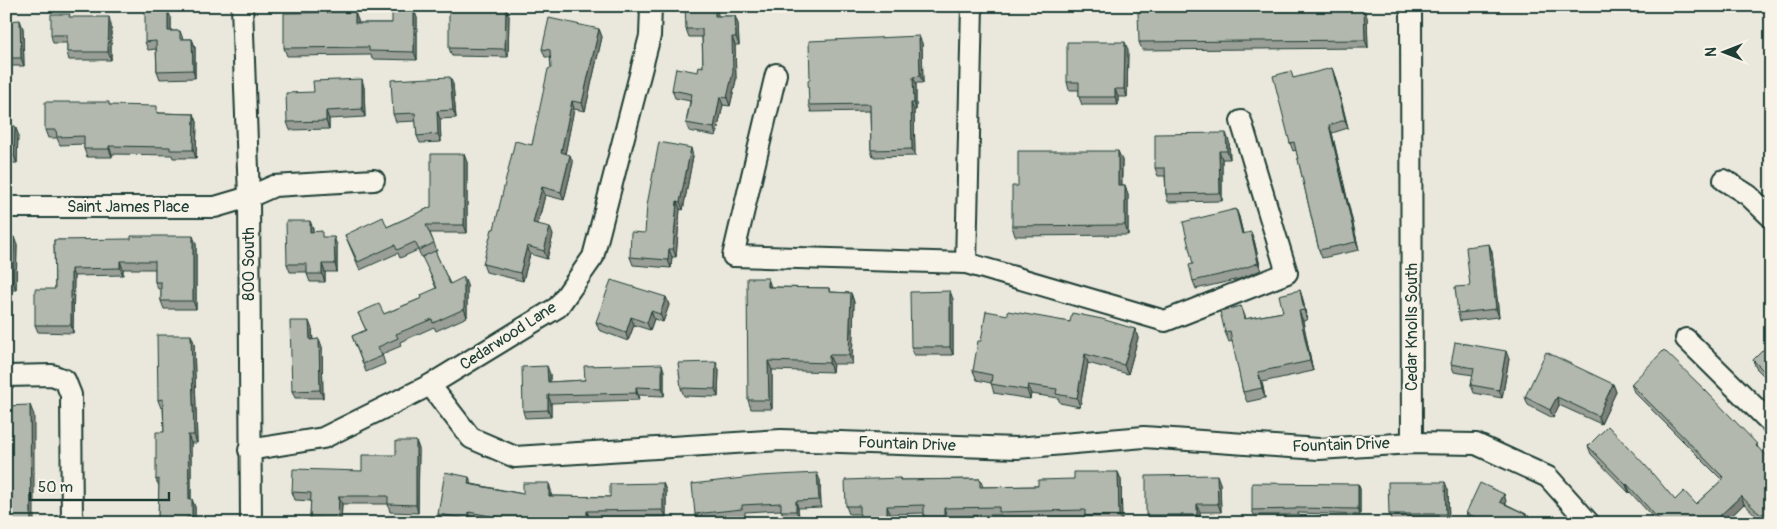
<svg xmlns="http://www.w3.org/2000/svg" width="1777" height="529" font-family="Pangolin,sans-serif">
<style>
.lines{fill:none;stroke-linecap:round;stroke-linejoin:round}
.minor-casing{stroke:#1f3d34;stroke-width:24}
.minor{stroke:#f7f3e8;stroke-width:20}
.wall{fill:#999e96;stroke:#1f3d34}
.shaded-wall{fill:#7d817a;stroke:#1f3d34}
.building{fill:#b2b8ae;stroke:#1f3d34}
.labels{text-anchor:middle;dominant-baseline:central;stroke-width:4.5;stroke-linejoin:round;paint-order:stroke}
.street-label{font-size:16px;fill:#1f3d34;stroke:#f7f3e8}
</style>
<rect width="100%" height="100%" fill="#eae8dd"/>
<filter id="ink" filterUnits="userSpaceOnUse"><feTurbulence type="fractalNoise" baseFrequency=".02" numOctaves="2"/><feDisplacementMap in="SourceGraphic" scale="10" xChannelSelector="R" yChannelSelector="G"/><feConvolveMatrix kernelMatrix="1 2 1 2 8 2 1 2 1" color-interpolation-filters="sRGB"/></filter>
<g filter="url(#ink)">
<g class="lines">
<g class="minor-casing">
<g id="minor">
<polyline points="242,6 249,197 251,523"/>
<polyline points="1411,6 1412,443"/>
<polyline points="776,74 733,256 966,263 1165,321 1287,273 1241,121"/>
<polyline points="1724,180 1748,195 1771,217"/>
<polyline points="6,207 215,207 249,197 274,186 374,180"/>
<polyline points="966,263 972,6"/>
<polyline points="1686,339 1771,423"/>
<polyline points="6,376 52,375 65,380 71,395 72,523"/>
<polyline points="430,385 471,438 515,457 781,440 1017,448 1144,437 1319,449 1412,443 1476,444 1548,477 1589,523"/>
<polyline points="249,450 323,438 430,385 558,307 593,257 650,36 651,6"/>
</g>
</g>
<use href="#minor" class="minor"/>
</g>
<g class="wall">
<polygon points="715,6 718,16 735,16 738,24 739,45 735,45 736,80 730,106 723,105 716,136 689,131 686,123 690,101 675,98 672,90 698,72 703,67 702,37 689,37 686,29"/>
<polygon points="506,9 509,16 508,57 452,56 449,48"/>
<polygon points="414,10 417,18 417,60 372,59 371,55 287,56 284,48 358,20 358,23 392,23"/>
<polygon points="71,17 111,25 111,60 69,60 67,52 67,43 53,43 51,35"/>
<polygon points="1367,17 1368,48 1142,50 1139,42"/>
<polygon points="171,18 171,31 180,31 183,39 192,39 195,47 195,78 160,79 157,71 156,49 148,50 145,42"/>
<polygon points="6,21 23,28 24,66 6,66"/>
<polygon points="599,29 602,37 585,111 574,109 565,154 573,163 564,200 545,195 538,224 553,235 547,259 530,254 523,281 486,272 483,264 494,229 532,145 551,68 550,57 545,57 542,49"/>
<polygon points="922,43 923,83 916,83 916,110 914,110 915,156 873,157 871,150 870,111 811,112 809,105 810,80"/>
<polygon points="1128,50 1127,97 1118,97 1118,105 1082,105 1079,97 1079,90 1069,90 1067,82"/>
<polygon points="1335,76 1348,128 1332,133 1359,250 1322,258 1319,250 1296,150 1293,151 1290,143 1293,78"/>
<polygon points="453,84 456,118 440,119 441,142 420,143 417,136 416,121 396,122 393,114"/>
<polygon points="364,87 365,117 329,119 329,129 290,130 287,122 314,92"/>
<polygon points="110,105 160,113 194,114 197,122 196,158 173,158 172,155 112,154 112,157 87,157 84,149 84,144 60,145 57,138 48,138 45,130"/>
<polygon points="6,126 15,126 18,134 17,163 6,163"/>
<polygon points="1229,141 1230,159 1222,159 1222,201 1168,202 1166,194 1165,176 1158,176 1155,168"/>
<polygon points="693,156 683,210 680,209 676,257 672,257 671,268 633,265 630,257"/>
<polygon points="1122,160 1122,185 1125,185 1128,195 1128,235 1015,236 1012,226 1018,186"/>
<polygon points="467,162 467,233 430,233 437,251 435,251 450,284 467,285 467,317 436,331 434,327 400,342 401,346 382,354 385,364 366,372 352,336 366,330 358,313 384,314 422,298 436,288 423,257 422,258 418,250 400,258 398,253 360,270 345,235 387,227 431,207"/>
<polygon points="1236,209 1239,217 1243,234 1254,240 1261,270 1239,279 1196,289 1193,281 1193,264"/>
<polygon points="310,221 313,229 313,232 337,245 337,272 325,272 325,282 310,282 307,274 307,272 290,272 287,264"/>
<polygon points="6,237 17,245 16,290 6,290"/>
<polygon points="54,240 196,244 196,309 164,309 161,301 161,289 158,289 155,282 155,269 123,269 123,275 74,276 73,333 38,332 35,325 55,289"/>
<polygon points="1489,244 1492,252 1499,317 1460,321 1458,313"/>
<polygon points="771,287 829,288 830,292 851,293 854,302 852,364 833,364 832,372 772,370 772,409 751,409 748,400"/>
<polygon points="1300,290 1303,300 1307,320 1303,321 1313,371 1262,382 1265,398 1247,402 1243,392 1233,341 1229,342 1225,332 1245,316 1245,319 1283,312"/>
<polygon points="666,297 669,305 663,322 654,319 650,330 634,325 628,341 599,330 596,322"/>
<polygon points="953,299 953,355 914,355 911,347"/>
<polygon points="1008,315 1135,329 1138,338 1128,374 1088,363 1080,407 1060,403 1058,398 1031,394 1030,399 994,393 991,383 977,380 973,371 981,341"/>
<polygon points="312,329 313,340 319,339 322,347 323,398 295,398 292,391"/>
<polygon points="191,335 194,343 197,443 191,443 191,499 195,507 195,523 158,523 159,486 156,480 164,432 163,407 161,408 158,400"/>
<polygon points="1771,342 1771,383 1756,368 1753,360"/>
<polygon points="1509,359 1502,398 1474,393 1471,385 1473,375 1454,372 1451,364"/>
<polygon points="719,370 718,397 684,396 681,388"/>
<polygon points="664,371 664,396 638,395 639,400 551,403 551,417 525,418 523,411 550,374 550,382 585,380"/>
<polygon points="1613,384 1616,392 1601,424 1559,405 1553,418 1528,405 1525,397"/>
<polygon points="1631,384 1757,444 1758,448 1771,523 1766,523 1765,521 1765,523 1764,523 1744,504 1724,523 1658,523 1630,492 1629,493 1591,454 1588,446 1675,500 1696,504 1722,480 1634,392"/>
<polygon points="416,441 419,449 418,513 390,512 388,504 342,504 341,523 312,523 310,518 311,501 295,500 292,492 362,471 396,455"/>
<polygon points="1118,472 1121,480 1122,523 1087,523 1086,518 1002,520 1001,515 947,516 947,523 926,523 924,517 924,513 890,514 890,523 862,523 860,518 860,514 849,514 846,506 900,478 901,480 980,479 983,487 1038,486"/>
<polygon points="820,480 821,507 798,508 799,517 784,518 781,510 745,512 745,516 698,521 695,514"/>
<polygon points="1220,483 1221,512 1200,512 1200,523 1149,523 1146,515"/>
<polygon points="472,484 523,494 551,490 551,496 610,497 666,490 666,517 590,519 590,523 490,523 472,519 471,523 449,523 440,521 438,514"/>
<polygon points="1358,484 1360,489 1360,515 1298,513 1299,515 1254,515 1252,510"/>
<polygon points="1448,490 1449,522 1392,522 1389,514"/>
<polygon points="1504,494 1506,502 1506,504 1526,514 1529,522 1529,523 1474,523 1469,521 1466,513"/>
</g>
<g class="shaded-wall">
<polygon points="715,6 718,14 718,24 715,16"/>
<polygon points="506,9 509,16 508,57 505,49"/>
<polygon points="1364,9 1367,17 1368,48 1365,40"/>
<polygon points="168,10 171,18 171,39 168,31"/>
<polygon points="414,10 417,18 417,60 414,52"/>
<polygon points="355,12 358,20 358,31 355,23"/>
<polygon points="735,16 738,24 739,45 736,37"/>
<polygon points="109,17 111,25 111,60 108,52"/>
<polygon points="20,20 23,28 24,66 21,58"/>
<polygon points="599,29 602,37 585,111 582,103"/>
<polygon points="919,36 922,43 923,83 920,76"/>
<polygon points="732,37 735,45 736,80 730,106 727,98"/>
<polygon points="192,39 195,47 195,78 193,70"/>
<polygon points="1125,42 1128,50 1127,97 1124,89"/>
<polygon points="1332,68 1335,76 1348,128 1345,120"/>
<polygon points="450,77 453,84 456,118 453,110"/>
<polygon points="913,77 916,83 916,110 914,103"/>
<polygon points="362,79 364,87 365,117 362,109"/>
<polygon points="1115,89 1118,97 1118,105 1115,97"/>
<polygon points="720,97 723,105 716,136 714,128"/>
<polygon points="572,101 574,109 564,160 561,152"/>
<polygon points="911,103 914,110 915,156 912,149"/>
<polygon points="326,111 329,119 329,129 326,121"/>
<polygon points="437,111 440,119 441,142 438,134"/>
<polygon points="194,114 197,122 196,158 193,150"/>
<polygon points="1329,125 1332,133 1359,250 1356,242"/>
<polygon points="15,126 18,134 17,163 14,156"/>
<polygon points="1226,133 1229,141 1230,159 1227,151"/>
<polygon points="109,146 112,154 112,157 109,149"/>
<polygon points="691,148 693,156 683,210 680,202"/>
<polygon points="1118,151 1122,160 1121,195 1118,185"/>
<polygon points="1219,151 1222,159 1222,201 1220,193"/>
<polygon points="464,154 467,162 467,233 464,225"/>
<polygon points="570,155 573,163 564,200 561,192"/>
<polygon points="1125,185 1128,195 1128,235 1125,225"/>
<polygon points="542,187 545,195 536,231 533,223"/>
<polygon points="677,201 680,209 676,257 673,249"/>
<polygon points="1236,209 1239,217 1245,242 1242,234"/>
<polygon points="310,221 313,229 313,240 310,232"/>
<polygon points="550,227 553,235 547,259 544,251"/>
<polygon points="1251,232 1254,240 1261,270 1258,263"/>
<polygon points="193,236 196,244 196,309 193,301"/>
<polygon points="14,237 17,245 16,290 13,282"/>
<polygon points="334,237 337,245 337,272 335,264"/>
<polygon points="1489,244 1492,252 1499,317 1496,309"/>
<polygon points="527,246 530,254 523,281 520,273"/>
<polygon points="669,249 672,257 671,268 668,260"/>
<polygon points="120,261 123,269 123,275 120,268"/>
<polygon points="322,264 325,272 325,282 322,274"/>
<polygon points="71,269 74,276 73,333 71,325"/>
<polygon points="464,277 467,285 467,317 464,309"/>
<polygon points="768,278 771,287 768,287"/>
<polygon points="1300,290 1303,300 1307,320 1304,310"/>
<polygon points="950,291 953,299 953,355 950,347"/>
<polygon points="851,293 854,302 852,364 849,355"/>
<polygon points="666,297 669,305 663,322 660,314"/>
<polygon points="1241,306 1245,316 1247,330 1244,319"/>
<polygon points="651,311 654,319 650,330 647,323"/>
<polygon points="1299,311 1303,321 1313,371 1310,361"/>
<polygon points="631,317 634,325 628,341 626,333"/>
<polygon points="309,321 312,329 313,348 310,340"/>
<polygon points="1135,329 1138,338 1128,374 1124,365"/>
<polygon points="191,335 194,343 197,443 194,435"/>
<polygon points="319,339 322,347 323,398 320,390"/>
<polygon points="1506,351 1509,359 1502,398 1499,390"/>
<polygon points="1085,354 1088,363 1080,407 1077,398"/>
<polygon points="829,355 833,364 832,372 829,363"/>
<polygon points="768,361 772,370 772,409 769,400"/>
<polygon points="716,362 719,370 718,397 715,389"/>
<polygon points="662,364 664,371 664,396 662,388"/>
<polygon points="547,366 550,374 550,389 548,382"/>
<polygon points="1258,372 1262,382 1265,398 1262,388"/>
<polygon points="1613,384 1616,392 1601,424 1598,416"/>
<polygon points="1028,385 1031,394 1030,399 1027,390"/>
<polygon points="636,387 638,395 639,400 636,393"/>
<polygon points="548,395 551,403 551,417 548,410"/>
<polygon points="1557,397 1559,405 1553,418 1550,410"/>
<polygon points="30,405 34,415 34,523 31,523"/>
<polygon points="188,435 191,443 191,507 189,499"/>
<polygon points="416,441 419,449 418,513 416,505"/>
<polygon points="1118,472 1121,480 1122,523 1119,516"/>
<polygon points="817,473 820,480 821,507 819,500"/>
<polygon points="1217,475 1220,483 1221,512 1218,504"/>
<polygon points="469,477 472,484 468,484"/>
<polygon points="1445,482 1448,490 1449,522 1446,514"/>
<polygon points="549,483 551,490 551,504 549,496"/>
<polygon points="663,483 666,490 666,517 663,510"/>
<polygon points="1358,484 1360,489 1360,515 1358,509"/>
<polygon points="1627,484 1630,492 1629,493 1626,485"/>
<polygon points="1504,494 1506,502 1503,510 1500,502"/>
<polygon points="339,496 342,504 341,523 339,523 338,519"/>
<polygon points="1741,496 1744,504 1724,523 1712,523"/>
<polygon points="192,499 195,507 195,523 194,523 192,517"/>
<polygon points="796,501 798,508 799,517 796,511"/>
<polygon points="1197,504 1200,512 1200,523 1197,515"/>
<polygon points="887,506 890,514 890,523 887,516"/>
<polygon points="944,508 947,516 947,523 944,517"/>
<polygon points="587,511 590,519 590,523 588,523 587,520"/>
<polygon points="469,512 472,519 471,523 469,523 468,519"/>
<polygon points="1526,514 1529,522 1529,523 1522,523"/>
</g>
<g class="building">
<polygon points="715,6 715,16 735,16 736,37 732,37 733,72 727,98 720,97 714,128 686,123 692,94 672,90 676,68 698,72 699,66 703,67 702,29 686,29 685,7"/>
<polygon points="449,8 506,9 505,49 449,48"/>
<polygon points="1364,9 1365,40 1139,42 1138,11"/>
<polygon points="145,10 168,10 168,31 180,31 180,39 192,39 193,70 157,71 156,41 145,42"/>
<polygon points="392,10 414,10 414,52 369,51 369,47 284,48 284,13 355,12 355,23 392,23"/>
<polygon points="51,14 70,14 69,17 109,17 108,52 67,52 67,35 51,35"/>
<polygon points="549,18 599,29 582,103 572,101 561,152 570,155 561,192 542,187 533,223 550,227 544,251 527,246 520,273 483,264 492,229 494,229 515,141 532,145 548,69 551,68 550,50 542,49"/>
<polygon points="20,20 21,58 6,58 6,21"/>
<polygon points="919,36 920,76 913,77 914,103 911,103 912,149 871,150 870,104 809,105 808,80 810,80 809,41"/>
<polygon points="1067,42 1125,42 1124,89 1115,89 1115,97 1079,97 1079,82 1067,82"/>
<polygon points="1332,68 1345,120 1329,125 1356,242 1319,250 1294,142 1290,143 1273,76 1291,71 1293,78"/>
<polygon points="450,77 453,110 437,111 438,134 417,136 415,113 393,114 391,80"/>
<polygon points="362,79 362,109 326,111 326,121 287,122 286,93 314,92 313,81"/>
<polygon points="45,102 109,102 109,105 157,106 157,113 194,114 193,150 170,150 170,147 109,146 109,149 84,149 84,136 57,137 56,130 45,130"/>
<polygon points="6,126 15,126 14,156 6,155"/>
<polygon points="1226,133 1227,151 1219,151 1220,193 1166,194 1165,168 1155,168 1155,134"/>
<polygon points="659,142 691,148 680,202 677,201 673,249 669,249 668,260 630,257 631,232 645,233 647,205"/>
<polygon points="1018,151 1118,151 1118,185 1125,185 1125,225 1012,226 1012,186 1018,186"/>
<polygon points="431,154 464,154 464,225 426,225 434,243 419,250 415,242 397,250 395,245 358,262 345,235 383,217 387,227 431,207"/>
<polygon points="1236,209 1242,234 1251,232 1258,263 1236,271 1193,281 1189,265 1193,264 1183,222"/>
<polygon points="286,221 310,221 310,232 322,231 322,237 334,237 335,264 322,264 322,274 307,274 307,264 287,264"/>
<polygon points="131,236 193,236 193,301 161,301 161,282 155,282 155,261 120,261 120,268 71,269 71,325 35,325 35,289 55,289 54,240 131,239"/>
<polygon points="6,237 14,237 13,282 6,282"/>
<polygon points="1489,244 1496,309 1458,313 1455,287 1470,286 1466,247"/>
<polygon points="435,251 450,284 464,277 464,309 433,323 432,319 396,334 398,338 378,347 382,356 363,364 352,336 366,330 358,313 379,304 384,314 422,298 421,295 437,288 422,257"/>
<polygon points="747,278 768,278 768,287 829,288 829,292 851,293 849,355 829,355 829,363 768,361 769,400 748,400"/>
<polygon points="611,280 666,297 660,314 651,311 647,323 631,317 626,333 596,322"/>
<polygon points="1300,290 1304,310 1299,311 1310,361 1258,372 1262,388 1243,392 1230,331 1225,332 1220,311 1241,306 1244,319 1283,312 1279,295"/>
<polygon points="950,291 950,347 911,347 910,292"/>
<polygon points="986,311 1008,315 1008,311 1070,322 1072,313 1102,319 1135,329 1124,365 1085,354 1077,398 1056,394 1057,389 1028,385 1027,390 991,384 992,375 973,371 978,341 981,341"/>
<polygon points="290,321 309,321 310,340 319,339 320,390 292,391"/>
<polygon points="157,335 191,335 194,435 188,435 189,499 192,499 192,517 187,517 187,523 158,523 159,479 156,480 156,432 164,432 163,399 158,400"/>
<polygon points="1455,342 1506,351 1499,390 1471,385 1474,368 1451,364"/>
<polygon points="1771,342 1771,378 1753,360"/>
<polygon points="1664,350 1707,392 1757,444 1756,446 1771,459 1771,523 1762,513 1762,516 1741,496 1712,523 1662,523 1627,484 1626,485 1588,446 1608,426 1646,466 1675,500 1684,491 1696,504 1724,478 1631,384"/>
<polygon points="1546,352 1613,384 1598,416 1557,397 1550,410 1525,397"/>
<polygon points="716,362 715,389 681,388 678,363"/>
<polygon points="662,364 662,388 636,387 636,393 548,395 548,410 523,411 522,367 547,366 548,382 585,380 584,366"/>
<polygon points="30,405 31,523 6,523 6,406"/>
<polygon points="396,441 416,441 416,505 388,504 388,496 339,496 338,519 310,518 311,493 292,492 293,469 362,471 362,455 396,455"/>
<polygon points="445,472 469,477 468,484 523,494 523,483 549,483 549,496 610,497 610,484 663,483 663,510 587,511 587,520 506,519 469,512 468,519 438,514"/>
<polygon points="1074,472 1118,472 1119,516 1085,516 1085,510 999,512 999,507 944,508 944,517 924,517 924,505 887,506 887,516 860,518 860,506 846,506 845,480 900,478 900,480 980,479 980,487 1038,486 1038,480 1074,479"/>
<polygon points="817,473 819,500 796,501 796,511 781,511 781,503 742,505 742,509 695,514 692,484 760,476"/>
<polygon points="1217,475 1218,504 1197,504 1197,515 1146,515 1146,476"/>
<polygon points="1388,482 1445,482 1446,514 1389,514"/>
<polygon points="1252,483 1358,484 1358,509 1296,508 1296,509 1252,510"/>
<polygon points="1480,483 1504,494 1500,502 1526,514 1522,523 1488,523 1466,513"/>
</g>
</g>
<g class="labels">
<g class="street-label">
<text x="128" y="207">Saint James Place</text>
<text transform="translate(249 264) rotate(-90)">800 South</text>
<text transform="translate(1412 327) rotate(-90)">Cedar Knolls South</text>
<text transform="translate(508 336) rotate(-33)">Cedarwood Lane</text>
<text transform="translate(907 444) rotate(2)">Fountain Drive</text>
<text transform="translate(1341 445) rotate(-2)">Fountain Drive</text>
</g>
</g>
<rect width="1777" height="529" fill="none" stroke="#f7f3e8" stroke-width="25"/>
<rect x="12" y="12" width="1752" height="504" fill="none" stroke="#1f3d34" stroke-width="2" filter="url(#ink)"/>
<g transform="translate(1724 52) rotate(270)" stroke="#f7f3e8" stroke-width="4" paint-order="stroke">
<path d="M0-4L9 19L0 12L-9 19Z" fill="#1f3d34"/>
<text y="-8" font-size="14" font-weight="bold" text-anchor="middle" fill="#1f3d34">N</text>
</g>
<path d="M30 492v8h139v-8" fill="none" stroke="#1f3d34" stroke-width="2.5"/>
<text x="38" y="492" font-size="15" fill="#1f3d34" stroke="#f7f3e8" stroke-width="4" paint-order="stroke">50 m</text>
</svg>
